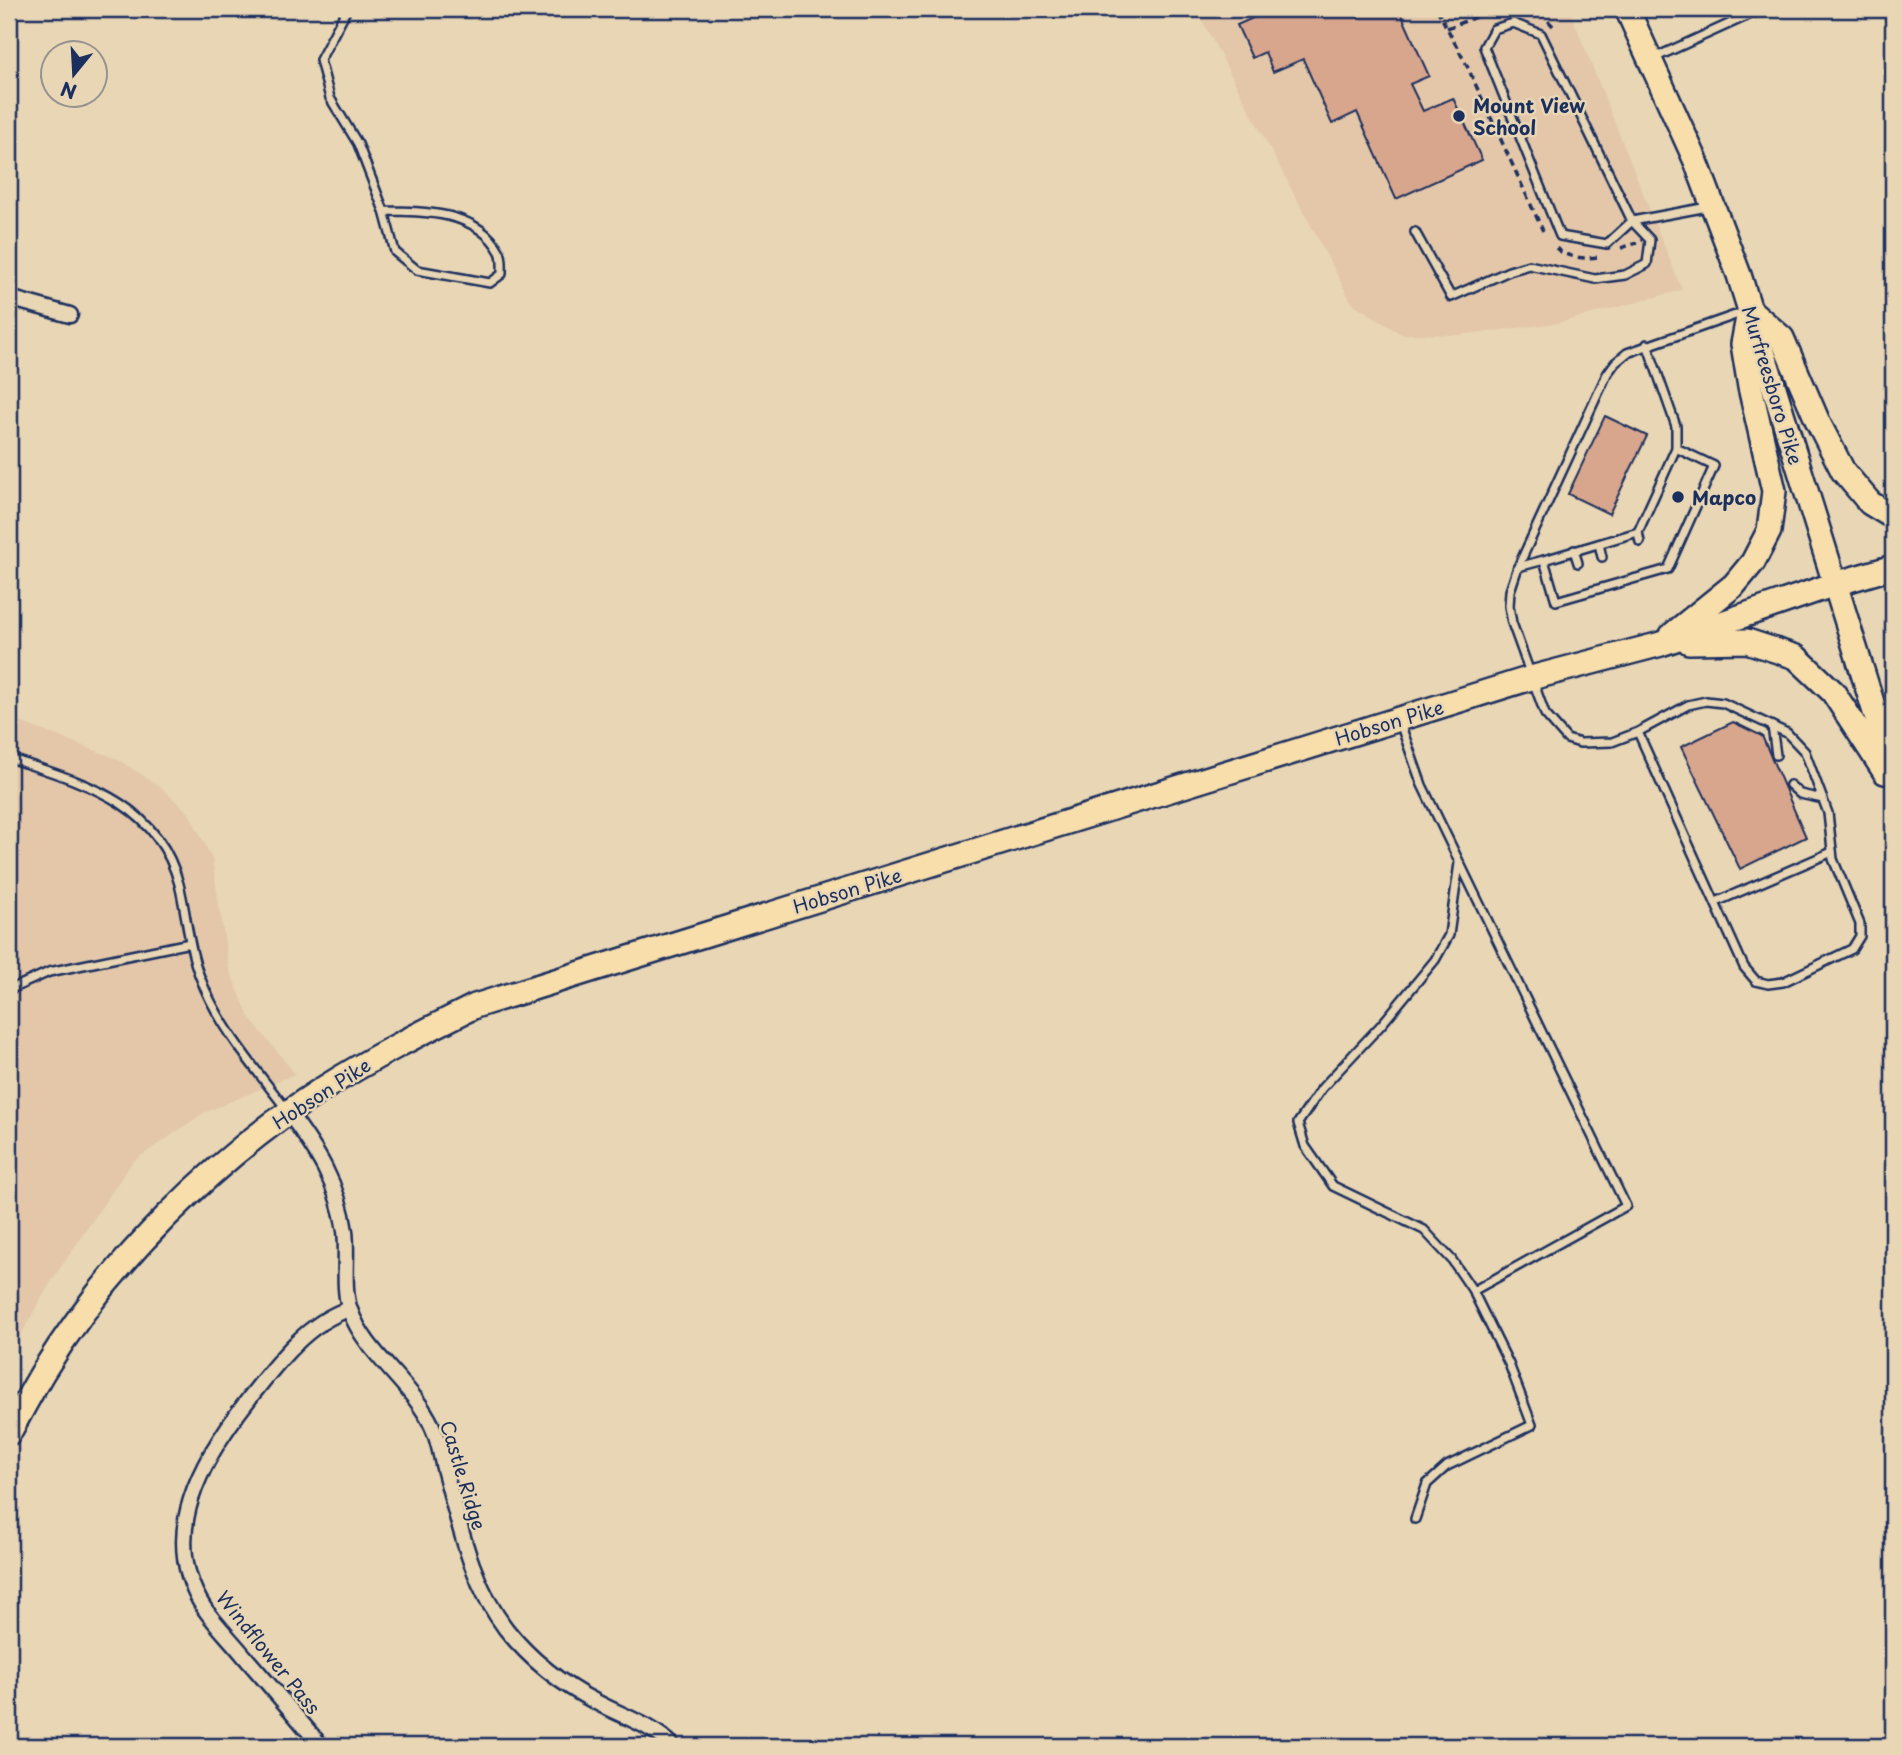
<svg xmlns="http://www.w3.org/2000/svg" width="1902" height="1755" font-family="'Playpen Sans',sans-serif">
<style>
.built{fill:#e3c7a8}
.building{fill:#d8a58d;stroke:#1b2f5e;stroke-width:2}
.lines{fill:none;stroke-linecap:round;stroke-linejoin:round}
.lane-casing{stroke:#1b2f5e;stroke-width:12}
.street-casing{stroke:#1b2f5e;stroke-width:19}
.primary-casing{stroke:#1b2f5e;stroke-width:28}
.path{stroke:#1b2f5e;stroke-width:3.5;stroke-dasharray:7 5;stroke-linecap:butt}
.lane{stroke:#e8d6b4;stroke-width:7}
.street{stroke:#e8d6b4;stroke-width:14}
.primary{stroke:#f8deab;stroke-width:23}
.poi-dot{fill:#1b2f5e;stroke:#e8d6b4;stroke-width:2.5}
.labels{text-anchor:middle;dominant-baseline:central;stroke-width:5;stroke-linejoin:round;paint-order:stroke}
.poi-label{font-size:19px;font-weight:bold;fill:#1b2f5e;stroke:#e8d6b4;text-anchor:start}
.street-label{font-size:19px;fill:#1b2f5e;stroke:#e8d6b4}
</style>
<rect width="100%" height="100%" fill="#e8d6b4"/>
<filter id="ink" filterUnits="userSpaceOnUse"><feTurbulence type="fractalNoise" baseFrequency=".0143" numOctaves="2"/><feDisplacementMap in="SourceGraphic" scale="14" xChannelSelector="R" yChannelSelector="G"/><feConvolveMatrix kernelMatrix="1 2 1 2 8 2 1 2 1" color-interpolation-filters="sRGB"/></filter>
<g filter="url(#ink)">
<g class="built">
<polygon points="1196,9 1569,9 1682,290 1558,323 1459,335 1401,334 1352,303"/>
<polygon points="9,718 115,758 159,786 189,813 212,859 229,969 249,1017 295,1074 204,1113 132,1162 52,1280 9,1355"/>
</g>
<g class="building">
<polygon points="1273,9 1399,9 1429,76 1410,84 1423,111 1453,98 1482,160 1396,199 1357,112 1332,124 1303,59 1273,72 1265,52 1252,58 1237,25"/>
<polygon points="1605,416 1647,436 1609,514 1568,494"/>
<polygon points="1733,722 1762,736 1806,837 1740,869 1681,747"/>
</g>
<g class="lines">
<g class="lane-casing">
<g id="lane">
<path d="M 347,9 L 320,60 L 330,98 L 358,144 L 384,211 L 395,252 L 417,270 L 490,283 L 502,274 C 502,267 503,258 500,252 C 478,211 424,211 384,211"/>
<polyline points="1654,58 1762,9"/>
<polyline points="1415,232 1451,297 1509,271 1529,265 1595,279 1625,275 1647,264 1650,240 1632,221 1541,34 1513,23 1494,29 1484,47 1560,236 1607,244 1632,221 1708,207"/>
<polyline points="1647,344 1676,426 1676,448 1638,532 1544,560 1556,601 1668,569 1714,466 1676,448"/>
<polyline points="1638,532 1640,542"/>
<polyline points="1599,544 1602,557"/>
<polyline points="1574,550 1578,563"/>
<polyline points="1518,567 1544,560"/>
<polyline points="1400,723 1422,785 1626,1206 1473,1291 1452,1260 1424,1230 1333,1186 1305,1146 1298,1123 1322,1088 1382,1024 1435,960 1449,935 1459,863"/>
<polyline points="1772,726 1776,755"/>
<polyline points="1638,732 1744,967 1756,981 1768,984 1783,982 1852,949 1860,936 1860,924 1833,859 1828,813 1805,752 1787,733 1723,703 1706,701 1688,705 1638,732 1612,742 1580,743 1567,739 1545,714 1512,623 1509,606 1510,591 1518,567 1607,374 1615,363 1627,353 1744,312"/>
<path d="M 9,758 C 80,782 157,800 179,884 C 187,915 188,947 200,977 C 219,1027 255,1068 287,1110"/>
<polyline points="1790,785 1800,794 1823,799"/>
<polyline points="1716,902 1832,852"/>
<polyline points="9,990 49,972 190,943"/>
<polyline points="1415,1519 1427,1484 1447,1466 1532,1425 1509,1364 1473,1291"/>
</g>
</g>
<g class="street-casing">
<g id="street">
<polyline points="9,298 70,315"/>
<path d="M 289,1113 C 317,1151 338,1183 345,1231 C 348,1255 342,1288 350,1310 C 365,1354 413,1384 432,1426 C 439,1440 441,1458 445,1472 C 460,1526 471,1583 506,1629 C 530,1659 561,1684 596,1702 C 622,1716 652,1725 673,1746"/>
<path d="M 321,1746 C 296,1716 271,1687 245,1657 C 232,1641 216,1625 204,1608 C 157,1535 202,1459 248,1400 C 275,1365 306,1323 349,1309"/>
</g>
</g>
<g class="primary-casing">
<g id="primary">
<polyline points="1627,9 1695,159 1739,275 1893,770"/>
<polyline points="1750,310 1782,338 1818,422 1843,471 1870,503 1893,517"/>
<polyline points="1672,635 1734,585 1753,562 1769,531 1774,491 1750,387 1743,344 1749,312"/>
<polyline points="1689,642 1747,641 1796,657 1833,692 1885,772"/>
<path d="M 9,1433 C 20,1413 31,1392 43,1372 C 110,1262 213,1160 321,1090 C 371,1058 423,1032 475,1006 L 1531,678 L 1661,644 L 1835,584 L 1893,567"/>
</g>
</g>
<g class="path">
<polyline points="1437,9 1467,66 1543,231"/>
<polyline points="1529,9 1538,10 1554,27"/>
<polyline points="1447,28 1497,9"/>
<path d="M 1556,248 C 1566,258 1588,260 1601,256"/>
<polyline points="1621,248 1637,243"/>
</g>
<use href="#lane" class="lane"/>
<use href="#street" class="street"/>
<use href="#primary" class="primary"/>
</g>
</g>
<g class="poi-dot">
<circle cx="1459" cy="116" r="7"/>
<circle cx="1678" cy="497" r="7"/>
</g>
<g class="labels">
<g class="poi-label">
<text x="1473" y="105">Mount View<tspan x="1473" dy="22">School</tspan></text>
<text x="1692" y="497">Mapco</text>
</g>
<g class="street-label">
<text transform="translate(1773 385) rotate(73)">Murfreesboro Pike</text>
<text transform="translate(1389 722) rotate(-17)">Hobson Pike</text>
<text transform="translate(847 890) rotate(-17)">Hobson Pike</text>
<text transform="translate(321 1093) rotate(-33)">Hobson Pike</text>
<text transform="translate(464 1475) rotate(73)">Castle Ridge</text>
<text transform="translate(269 1652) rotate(51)">Windflower Pass</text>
</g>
</g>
<rect width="1902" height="1755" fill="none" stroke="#e8d6b4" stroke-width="35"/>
<rect x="18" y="18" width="1867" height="1720" fill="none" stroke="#1b2f5e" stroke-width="2.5" filter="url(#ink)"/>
<g transform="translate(74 74) rotate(198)"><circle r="33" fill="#e8d6b4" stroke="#969392" stroke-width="2"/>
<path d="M0-5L12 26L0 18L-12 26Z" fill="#1b2f5e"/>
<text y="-10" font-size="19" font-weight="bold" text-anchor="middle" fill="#1b2f5e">N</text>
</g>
</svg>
